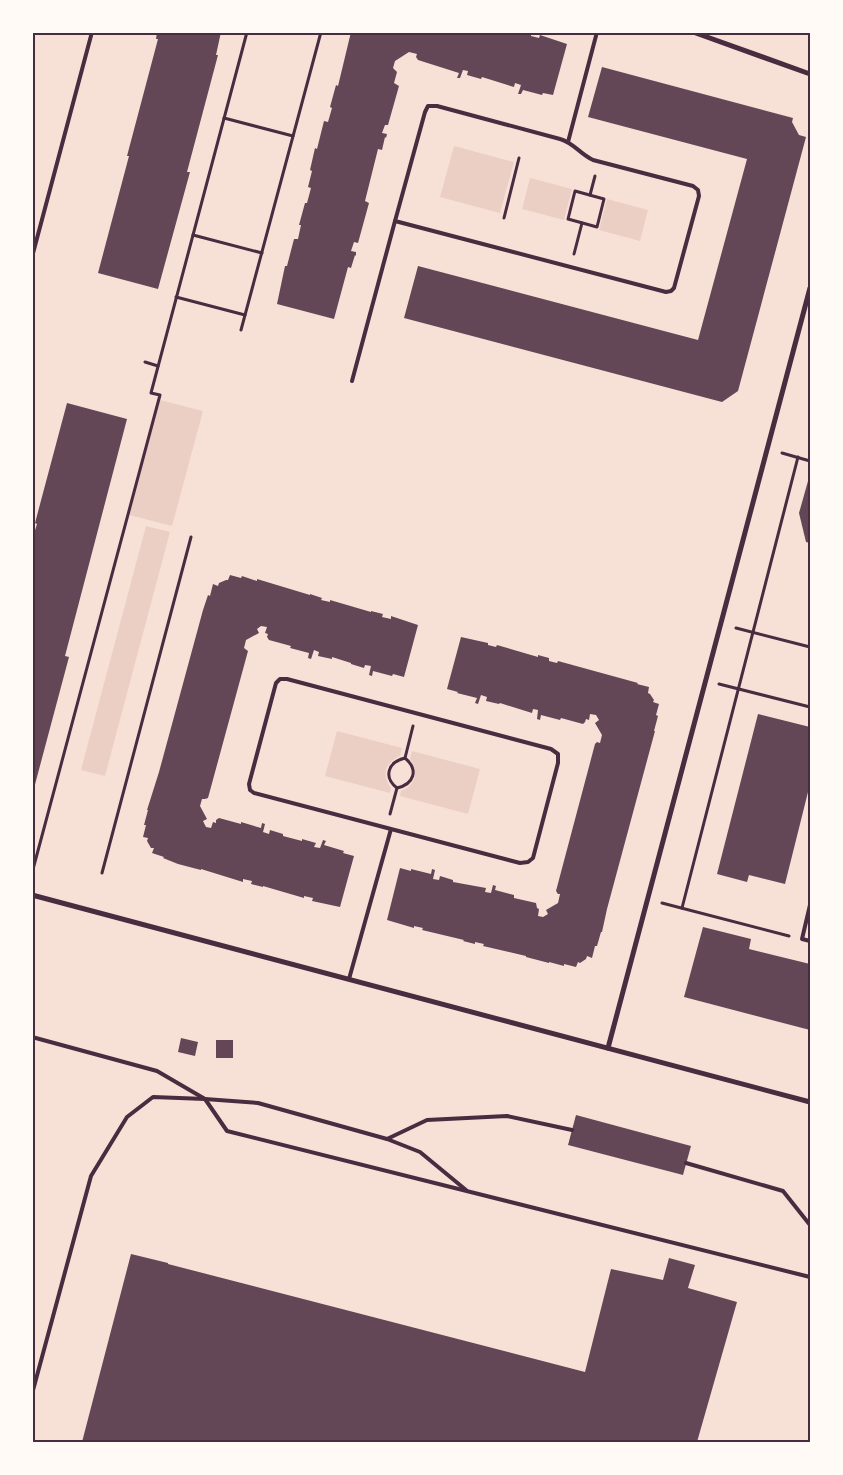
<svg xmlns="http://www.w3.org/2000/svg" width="843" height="1475" font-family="Manrope,sans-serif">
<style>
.green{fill:#ebcfc5}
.building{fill:#644757}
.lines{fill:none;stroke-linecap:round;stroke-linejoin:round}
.path{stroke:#4a2c40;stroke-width:3}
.service{stroke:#4a2c40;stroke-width:4}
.minor{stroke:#4a2c40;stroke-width:5}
.neatline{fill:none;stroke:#4a2c40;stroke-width:2}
</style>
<rect width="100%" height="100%" fill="#f7e1d7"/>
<g class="green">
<polygon points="454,146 514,162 500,213 440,197"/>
<polygon points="530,178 572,189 564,220 522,209"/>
<polygon points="607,199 648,210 640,241 599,230"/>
<polygon points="160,400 203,411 172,526 129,515"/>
<polygon points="146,526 170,532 105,776 81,770"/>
<path d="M 337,731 L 402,748 L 400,756 C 385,763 381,774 391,788 L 390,793 L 325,776 Z"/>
<path d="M 412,751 L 480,769 L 468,814 L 400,796 L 401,791 C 416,785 419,772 410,759 Z"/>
</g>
<g class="building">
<polygon points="157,32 221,32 216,55 218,55 187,172 190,172 158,289 98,273 129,156 127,156 158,39 156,39"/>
<polygon points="351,32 529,32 531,33 531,36 539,38 540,35 567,44 553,95 543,93 542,95 523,90 521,94 518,94 521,85 515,83 514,87 482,77 481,79 467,75 468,71 463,70 460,78 457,78 459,73 418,60 416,57 417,54 409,52 395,61 393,68 397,72 394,83 399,86 388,125 385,125 382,133 387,134 386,138 385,137 382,150 378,149 365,201 369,203 358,243 354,242 351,251 356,252 356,256 355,255 351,268 348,267 334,319 277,304 285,266 287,266 294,239 298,239 301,225 299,225 305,203 307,203 311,188 308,187 312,171 310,170 315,148 317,149 324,121 328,122 332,108 330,107 336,85 338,86"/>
<polygon points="602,67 793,118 792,122 799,135 806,137 738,391 722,402 404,318 418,266 698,340 747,159 588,117"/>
<polygon points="67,403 127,419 65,656 69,657 33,792 32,540 37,524 35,523"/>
<polygon points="810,474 810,543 806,542 799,513"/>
<polygon points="230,575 241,578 242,576 257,581 257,579 310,595 310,594 322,598 321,600 330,602 330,600 371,612 371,611 383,614 382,617 391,619 391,616 418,625 404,677 393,674 392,676 373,671 372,676 369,675 371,666 365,665 364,668 351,664 351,663 332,657 332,659 318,656 319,652 314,650 311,659 308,658 309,653 290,648 291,646 269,640 267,637 268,634 265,633 267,627 261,626 257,629 259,633 246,640 244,648 248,651 245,662 208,798 205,799 202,799 200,806 207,819 203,821 206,827 211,828 213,822 216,823 216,820 219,818 241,824 241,822 261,828 262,823 265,824 263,832 269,834 270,830 283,834 283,836 302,841 302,839 316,843 314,847 320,848 323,840 326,841 324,845 344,851 343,853 354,856 340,907 312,901 313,898 304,896 304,898 263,886 263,887 251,884 252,881 243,879 243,882 201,869 201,870 178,864 163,858 164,857 152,853 154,848 151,848 147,841 148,838 143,837 146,825 144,825 148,810 147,810 159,772 203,610 208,595 210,596 213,584 218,586 219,583 226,580 228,580"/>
<polygon points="461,637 488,643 488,645 496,647 497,645 538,657 538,655 549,658 549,661 557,663 558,661 638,683 637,684 649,687 648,693 650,694 654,700 653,702 659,704 656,715 658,716 654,731 655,731 607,909 602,932 601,932 597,946 595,946 592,958 587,956 586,959 580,963 578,962 576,967 564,964 564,966 549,962 549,963 526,957 526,956 483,946 484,944 475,942 475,944 463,941 464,940 422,930 423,928 414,926 414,928 387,920 400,868 411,871 411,869 431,874 432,869 435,870 433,879 439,880 440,876 453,880 453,882 486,888 485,892 491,893 493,885 496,886 495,890 514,895 514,898 536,903 537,908 539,909 538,916 543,917 548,914 546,910 558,903 560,894 558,894 556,891 595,744 597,742 600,743 602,735 595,723 599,720 596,715 590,714 589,720 586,719 585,722 583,724 561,718 560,720 541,715 540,720 537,719 538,710 533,709 532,713 500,703 499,704 486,701 487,697 481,695 478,704 475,703 477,698 457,693 458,692 447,689"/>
<polygon points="758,714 810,727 810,784 785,884 749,875 747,882 717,874"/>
<polygon points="703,927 751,939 749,949 810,964 810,1030 684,997"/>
<polygon points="181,1038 198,1042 195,1056 178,1052"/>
<rect x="216" y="1040" width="17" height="18"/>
<polygon points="576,1115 691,1146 683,1175 568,1145"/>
<polygon points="131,1254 168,1263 168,1264 585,1372 611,1269 663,1280 669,1258 695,1265 688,1288 737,1302 697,1442 82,1442"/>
</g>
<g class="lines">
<g class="path">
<polyline points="224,118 293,136"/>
<polygon points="575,191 604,199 597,227 568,219"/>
<polyline points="590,195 595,176"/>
<polyline points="504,218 519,158"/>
<polyline points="193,235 262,253"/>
<polyline points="574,254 582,223"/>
<polyline points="176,297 245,315"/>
<polyline points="241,330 321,32"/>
<polyline points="145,362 158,366"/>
<polyline points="782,453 810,461"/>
<polyline points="736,628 810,647"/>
<polyline points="719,684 810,707"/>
<path d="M 405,758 C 419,770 414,784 397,788 C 383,777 388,762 405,758 L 413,726"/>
<polyline points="390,814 397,788"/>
<polyline points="32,873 160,395 151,393 247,32"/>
<polyline points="102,873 191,537"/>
<polyline points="662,903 789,936"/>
<polyline points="682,908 798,457"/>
</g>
<g class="service">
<path d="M 428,106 L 437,106 L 560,139 C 574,143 580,154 593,160 L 693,186 L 698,190 L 699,196 L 674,288 L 671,291 L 666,292 L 395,221 L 425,112 Z"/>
<polyline points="568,142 597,32"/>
<polyline points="32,257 92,32"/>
<polyline points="352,381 395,221"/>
<polyline points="810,905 802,939 810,941"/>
<polyline points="349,979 391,829 254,793 250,790 249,784 276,683 280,679 287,679 551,749 558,754 558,763 533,858 528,862 520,863 391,829"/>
<polyline points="32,1037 157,1071 205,1099 227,1131 810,1277"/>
<polyline points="387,1139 427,1120 507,1116 572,1130"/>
<polyline points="686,1163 783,1191 810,1225"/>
<polyline points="32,1394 91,1176 127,1117 153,1097 205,1099 258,1103 387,1139 420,1152 466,1190"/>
</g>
<g class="minor">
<polyline points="693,32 810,74"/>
<polyline points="32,895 810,1102"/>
<polyline points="608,1048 810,288"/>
</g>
</g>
<rect width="843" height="1475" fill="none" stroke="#fffaf5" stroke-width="68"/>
<rect x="34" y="34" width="775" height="1407" class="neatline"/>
</svg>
